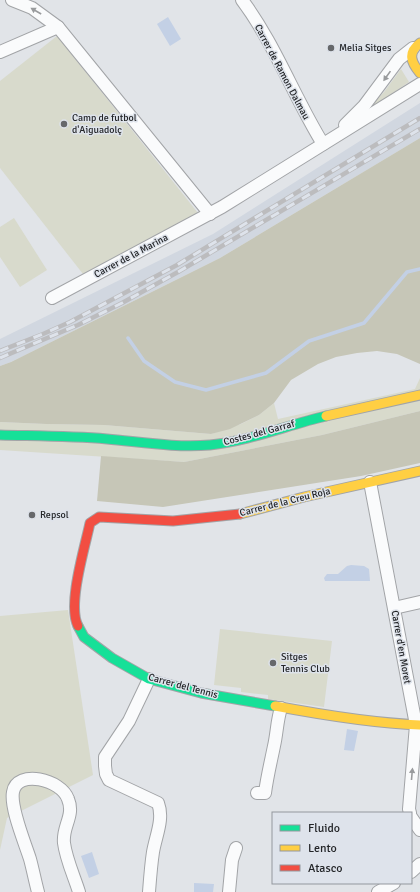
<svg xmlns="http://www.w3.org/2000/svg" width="420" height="892" font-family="Signika,sans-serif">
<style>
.built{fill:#d1d7e0}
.green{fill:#d8dacc}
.forest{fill:#c6c6b7}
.water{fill:#c3d0e5}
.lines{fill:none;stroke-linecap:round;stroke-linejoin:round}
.stream{stroke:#c3d0e5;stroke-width:3.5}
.street-casing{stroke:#a2a4a7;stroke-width:14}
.fast-casing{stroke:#a2a4a7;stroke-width:11}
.slow-casing{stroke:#a2a4a7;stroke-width:11}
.jam-casing{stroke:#a2a4a7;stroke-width:11}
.street{stroke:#fafbfc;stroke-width:12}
.fast{stroke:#16e098;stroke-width:9}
.slow{stroke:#ffcf43;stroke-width:9}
.jam{stroke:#f24e42;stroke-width:9}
.rail-casing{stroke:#bcbcbe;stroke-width:4.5}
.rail{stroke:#dee3eb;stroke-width:3;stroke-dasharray:9;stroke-linecap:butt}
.oneway{fill:#999b9d}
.poi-dot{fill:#66686b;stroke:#dee3eb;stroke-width:1.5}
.labels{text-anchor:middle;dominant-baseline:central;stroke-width:3;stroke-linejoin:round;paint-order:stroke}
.poi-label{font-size:10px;fill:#232528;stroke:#dee3eb;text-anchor:start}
.street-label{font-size:10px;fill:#232528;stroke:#dee3eb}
</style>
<rect width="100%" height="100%" fill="#e1e4e8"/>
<polygon class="built" points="420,103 420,138 220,258 11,362 0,366 0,339 213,234"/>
<g class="green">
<polygon points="57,36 198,213 83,274 0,168 0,81"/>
<polygon points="401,69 409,82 365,112 384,92"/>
<polygon points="14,218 47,270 20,287 0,257 0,227"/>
<polygon points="420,378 420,411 322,435 184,462 0,450 0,422 46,424 104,425 211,434 241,424 259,415 274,403 278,419 415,389"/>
<polygon points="68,610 93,775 7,818 0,850 0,616"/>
<polygon points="220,629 332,641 324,707 268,699 268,695 241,692 241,688 214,685"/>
</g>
<g class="forest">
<polygon points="420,138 420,364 397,354 377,351 357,353 336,357 318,364 291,380 274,403 259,415 230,429 211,434 104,425 46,424 0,422 0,366 11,362 220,258"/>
<polygon points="420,411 420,463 361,476 163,507 97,501 101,456 184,462 322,435"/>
</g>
<g class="water">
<polygon points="168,17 181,39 170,46 157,24"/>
<polygon points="351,565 364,566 369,569 370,581 325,581 324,578 327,574 338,574 347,566"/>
<polygon points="347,729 358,731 354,751 344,750"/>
<polygon points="92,852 99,874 89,878 81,856"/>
<polygon points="194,883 214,884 213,892 194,892"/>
</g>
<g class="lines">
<polyline class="stream" points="128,338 144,361 175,382 206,390 266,373 309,341 364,323 407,272 420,269"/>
<g class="street-casing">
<g id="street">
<polyline points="12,0 32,8 58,27 210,214"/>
<path d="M 242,0 C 275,44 294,97 323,144"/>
<polyline points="0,52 58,27"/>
<polyline points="345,125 364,106 399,59 413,48"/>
<polyline points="52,298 222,207 420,84"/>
<polyline points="370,482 416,725 409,809 410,813"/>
<polyline points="394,608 420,602"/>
<path d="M 257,793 L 265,793 C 267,777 271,761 274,746 C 277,733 277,720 281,708"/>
<polyline points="411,817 420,830"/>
<polyline points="411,872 420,864"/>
<path d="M 38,892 C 35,881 33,870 30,859 C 25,843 10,808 13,792 C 17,769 61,779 68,799 C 75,816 62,826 64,843 C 66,859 74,876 79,892"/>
<path d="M 149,892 C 150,879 151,865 153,852 C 156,835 164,819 158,803 L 109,780 L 106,774 L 105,766 L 105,757 L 129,721 L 149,679"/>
<polyline points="229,892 232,860 236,848"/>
<polyline points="378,892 394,883"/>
</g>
</g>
<g class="fast-casing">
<g id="fast">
<path d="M 0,435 C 36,436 71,436 107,439 C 141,442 176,448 210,445 C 250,441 287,425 326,416"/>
<polyline points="78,626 84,637 112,658 149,679 201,693 275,706"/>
</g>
</g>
<g class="slow-casing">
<g id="slow">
<path d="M 420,43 C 407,53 411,62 420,73"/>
<polyline points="326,416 420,395"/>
<polyline points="240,514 304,497 420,471"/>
<path d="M 275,706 C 323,715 371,723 420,725"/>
</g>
</g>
<g class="jam-casing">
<path id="jam" d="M 78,626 C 67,605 85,547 90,523 L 99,517 L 173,521 L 240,514"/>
</g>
<use href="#street" class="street"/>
<use href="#fast" class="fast"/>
<use href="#slow" class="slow"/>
<use href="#jam" class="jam"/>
<g class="rail-casing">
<g id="rail">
<polyline points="0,351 43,334 70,322 177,265 420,118"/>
<polyline points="0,358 78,325 122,303 178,272 420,129"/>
</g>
</g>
<use href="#rail" class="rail"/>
</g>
<defs><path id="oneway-solid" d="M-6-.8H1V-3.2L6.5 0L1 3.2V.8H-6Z"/></defs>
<g class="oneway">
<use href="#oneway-solid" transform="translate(36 11) rotate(-150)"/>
<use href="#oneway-solid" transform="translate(387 76) rotate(125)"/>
<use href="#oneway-solid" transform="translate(412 774) rotate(-85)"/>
</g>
<g class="poi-dot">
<circle cx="331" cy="48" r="4"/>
<circle cx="64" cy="124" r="4"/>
<circle cx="32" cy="515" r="4"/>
<circle cx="273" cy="663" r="4"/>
</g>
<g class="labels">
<g class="poi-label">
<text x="339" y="48">Melia Sitges</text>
<text x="72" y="118">Camp de futbol<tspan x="72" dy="12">d'Aiguadolç</tspan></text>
<text x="40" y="515">Repsol</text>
<text x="281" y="657">Sitges<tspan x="281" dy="12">Tennis Club</tspan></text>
</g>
<g class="street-label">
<text transform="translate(282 72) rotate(62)">Carrer de Ramon Dalmau</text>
<text transform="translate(131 256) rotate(-28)">Carrer de la Marina</text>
<text transform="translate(259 433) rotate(-15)">Costes del Garraf</text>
<text transform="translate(285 502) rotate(-14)">Carrer de la Creu Roja</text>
<text transform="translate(401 647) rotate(80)">Carrer d'en Moret</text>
<text transform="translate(183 686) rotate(15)">Carrer del Tennis</text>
</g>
</g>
<rect x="272" y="812" width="140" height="72" fill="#dee3eb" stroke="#93979d"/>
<rect x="280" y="825" width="20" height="6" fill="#16e098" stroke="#93979d"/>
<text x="308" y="832" font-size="12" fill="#232528">Fluido</text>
<rect x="280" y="845" width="20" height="6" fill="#ffcf43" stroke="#93979d"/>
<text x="308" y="852" font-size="12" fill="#232528">Lento</text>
<rect x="280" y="865" width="20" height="6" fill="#f24e42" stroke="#93979d"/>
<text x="308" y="872" font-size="12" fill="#232528">Atasco</text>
</svg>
